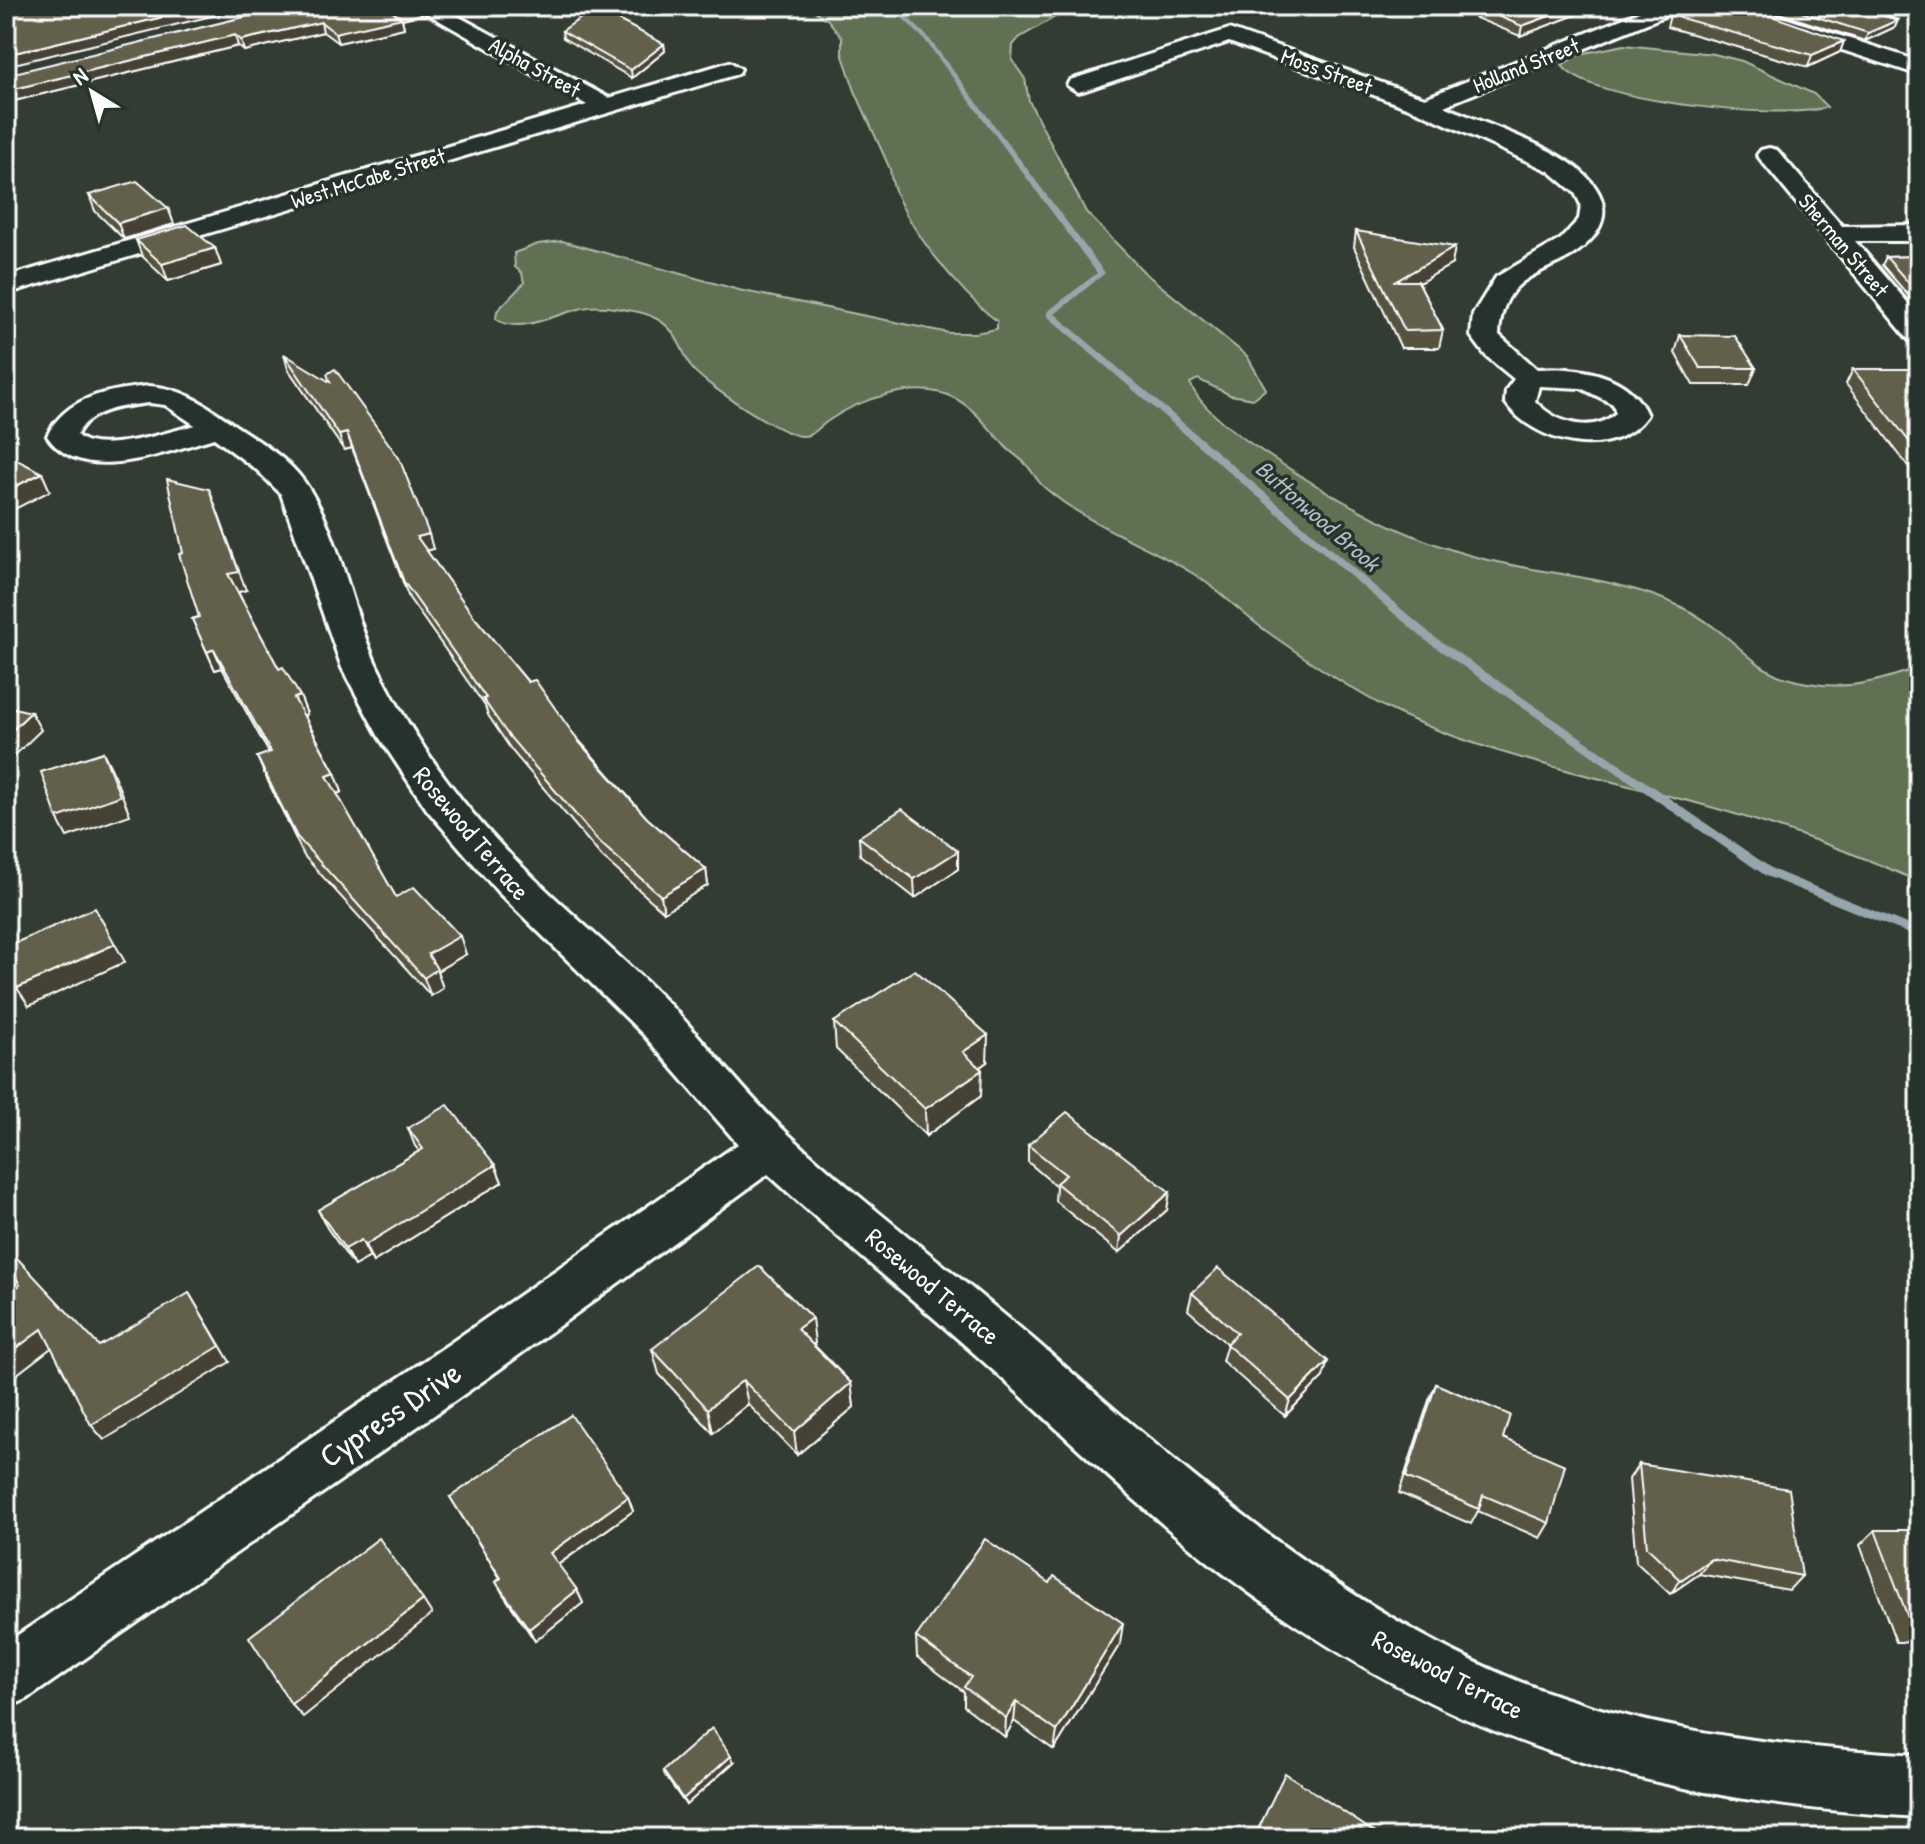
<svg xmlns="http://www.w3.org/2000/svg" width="1925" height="1844" font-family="'Patrick Hand',sans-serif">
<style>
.green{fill:#617152;stroke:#b0b8a8;stroke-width:2}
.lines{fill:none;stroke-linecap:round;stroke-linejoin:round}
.stream{fill:#97a6ad;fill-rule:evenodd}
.street-casing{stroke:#fff;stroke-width:6}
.street{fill:#26332d;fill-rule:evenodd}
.wall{fill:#545240;stroke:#fff;stroke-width:2}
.shaded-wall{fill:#454234;stroke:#fff;stroke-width:2}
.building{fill:#625f4b;stroke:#fff;stroke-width:2}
.labels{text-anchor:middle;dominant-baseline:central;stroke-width:7;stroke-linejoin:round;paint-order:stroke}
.far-street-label{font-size:22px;fill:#fff;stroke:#26332d}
.far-water-label{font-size:24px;font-style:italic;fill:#b1bcc1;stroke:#26332d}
.street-label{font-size:26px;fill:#fff;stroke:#26332d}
.near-street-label{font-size:32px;fill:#fff;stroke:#26332d}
</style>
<rect width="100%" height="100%" fill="#323c33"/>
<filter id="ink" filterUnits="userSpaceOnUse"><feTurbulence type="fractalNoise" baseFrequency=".0125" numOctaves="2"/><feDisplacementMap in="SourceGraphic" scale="16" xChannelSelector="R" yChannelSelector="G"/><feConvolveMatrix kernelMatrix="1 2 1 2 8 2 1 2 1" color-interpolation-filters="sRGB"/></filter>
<g filter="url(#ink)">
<g class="green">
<path d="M 807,6 L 1074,6 L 1019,38 L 1013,45 L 1012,60 L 1025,79 L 1029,101 L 1086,212 L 1145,273 L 1247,356 L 1266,389 L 1253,399 L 1230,395 L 1198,379 L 1190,383 C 1200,409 1243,439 1268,455 C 1337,500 1403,539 1484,559 C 1544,574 1611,577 1668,601 C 1683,607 1702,618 1715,628 C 1738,644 1755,667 1783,677 C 1833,693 1872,685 1919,667 L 1919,882 C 1853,851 1760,820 1689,801 C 1589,775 1486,755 1393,711 C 1354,692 1297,653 1262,628 C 1238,610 1217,588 1192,573 C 1144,543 1087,525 1044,487 C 1038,482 1034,474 1029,468 C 1023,459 1012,454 1005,446 C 989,429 974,407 952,397 C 916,380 859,399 828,421 C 819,427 813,437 801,436 C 782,435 702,383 691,367 C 680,348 677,328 653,317 C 643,311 601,305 589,307 C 562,310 520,337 496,319 L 497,311 L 524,283 L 522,273 L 515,267 L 514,253 L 538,244 L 562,241 L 739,290 L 949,333 L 975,333 L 997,329 L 997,321 C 962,295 893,214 890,169 L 855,91 L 842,53 L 842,38 L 828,20 Z"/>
<path d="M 1624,45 L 1714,54 L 1742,61 L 1814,94 L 1827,107 C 1785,121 1584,102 1562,65 L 1580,54 Z"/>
</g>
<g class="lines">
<polygon class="stream" points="890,6 896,6 928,37 1105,273 1055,314 1433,636 1774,870 1919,929 1919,938 1766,876 1425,640 1047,316 1047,312 1097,273 924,39"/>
<g class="street-casing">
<g id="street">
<polygon points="414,6 439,6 609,98 730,62 741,69 738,74 6,294 6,277 587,105"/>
<path d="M 1654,6 L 1682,6 L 1679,10 L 1444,106 C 1482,123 1533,139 1567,161 C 1606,187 1620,220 1577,252 C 1559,265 1528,273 1514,290 C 1503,304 1500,318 1499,335 L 1537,369 C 1578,366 1630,373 1647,415 C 1614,463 1534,444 1505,402 L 1506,390 L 1514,379 L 1486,356 L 1471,336 L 1473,314 L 1496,277 L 1561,239 L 1579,219 L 1581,205 L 1575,193 L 1549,171 L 1417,111 L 1229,42 L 1086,90 L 1078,92 L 1067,85 L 1070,80 L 1229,29 L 1425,98 ZM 1539,386 L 1581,388 L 1613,404 L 1616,413 C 1592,435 1555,423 1535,401 Z"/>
<polygon points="1716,6 1747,6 1919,61 1919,75 1719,10"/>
<polygon points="1769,148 1777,150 1842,226 1919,225 1919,241 1855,241 1919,316 1919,342 1909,340 1761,160 1757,155 1761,150"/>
<path d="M 149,386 C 183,388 205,404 233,424 C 255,439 280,453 298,474 C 338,520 350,610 378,668 C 404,721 437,770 474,815 C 532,884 604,939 668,1003 C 709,1045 744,1093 787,1133 C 870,1210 962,1277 1048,1352 C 1190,1475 1331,1601 1506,1676 C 1635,1731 1780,1747 1919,1755 L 1919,1817 C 1647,1802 1443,1740 1224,1574 C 1143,1512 1070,1440 994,1371 C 920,1304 841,1242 768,1174 L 490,1376 L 27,1699 L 6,1708 L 6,1643 L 452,1342 L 738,1144 L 643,1034 L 498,892 L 428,811 L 379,737 L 342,668 L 281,494 L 257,470 L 214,438 C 165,452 82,487 47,436 C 66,396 109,390 149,386 ZM 149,403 L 165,405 L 195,425 C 171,431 95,457 77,435 C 89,409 124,406 149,403 Z"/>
</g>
</g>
<use href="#street" class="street"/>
</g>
<g class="wall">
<polygon points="289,6 422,14 402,19 404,28 338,43 323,32 244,51 238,46 6,103"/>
<polygon points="510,6 563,6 526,16"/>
<polygon points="1461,6 1599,6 1520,36 1466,14 1467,8"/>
<polygon points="1757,6 1919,6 1919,7 1888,17 1898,20 1895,27 1865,41"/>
<polygon points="1670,15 1844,41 1840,52 1808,67 1667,27"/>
<polygon points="562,31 664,44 665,51 632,78 563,38"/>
<polygon points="89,195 168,208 174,224 124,239 95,211"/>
<polygon points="1356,231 1452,264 1419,283 1443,330 1439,348 1401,348 1354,247"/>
<polygon points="136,240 215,248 221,265 168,281 142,256"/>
<polygon points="1919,256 1919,308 1882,265 1886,257"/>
<polygon points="1680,335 1756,368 1749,385 1693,385 1675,353"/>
<polygon points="284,354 433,549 427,551 475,618 528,682 647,818 706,869 708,885 664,912 602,857 512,751 488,715 485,706 409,598 352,448 344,450 288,369"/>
<polygon points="1853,369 1919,380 1919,470 1911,470 1846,384"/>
<polygon points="183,553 246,590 238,592 279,669 300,696 307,714 304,715 335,773 342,792 337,794 396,897 466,954 437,971 443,988 431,996 304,856 265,775 257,757 269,753 222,668 215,670 192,619 199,617"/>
<polygon points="859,837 958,851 958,869 915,898 860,855"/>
<polygon points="834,1022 987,1062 979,1068 981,1096 926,1136 836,1049"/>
<polygon points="408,1128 495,1165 502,1182 373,1262 370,1257 354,1266 327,1228 318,1210 419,1151 415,1146"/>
<polygon points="1028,1145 1167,1210 1119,1253 1055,1201 1056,1186 1028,1162"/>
<polygon points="1192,1293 1323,1377 1285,1416 1222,1361 1227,1344 1188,1310"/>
<polygon points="815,1343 813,1344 851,1383 854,1407 797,1455 748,1404 713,1433 659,1374 652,1349"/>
<polygon points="1436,1384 1503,1438 1549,1523 1540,1538 1478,1511 1471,1524 1399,1493 1429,1400"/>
<polygon points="1639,1464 1802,1576 1789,1590 1699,1574 1670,1594 1636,1562 1629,1479"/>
<polygon points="450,1497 628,1497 633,1511 558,1565 577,1590 583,1603 535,1641 503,1594 496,1582 500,1578"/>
<polygon points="1875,1530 1919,1530 1919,1642 1896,1642 1860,1545"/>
<polygon points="916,1637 1120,1644 1054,1750 1014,1721 1005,1737 964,1706 964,1692 917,1657"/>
<polygon points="734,1762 686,1805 666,1777 663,1771"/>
</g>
<g class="shaded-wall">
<polygon points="208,6 253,6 6,66 6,55"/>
<polygon points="412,6 420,6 422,14 402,19 404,28 338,43 335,33 391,11"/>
<polygon points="524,6 563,6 526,16"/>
<polygon points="1576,6 1599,6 1520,36 1522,26"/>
<polygon points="1903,6 1919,6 1919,7 1874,21 1877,14"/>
<polygon points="1898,20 1895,27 1865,41 1868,33"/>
<polygon points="321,22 323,32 244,51 241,40"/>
<polygon points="235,35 238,46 6,103 6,91"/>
<polygon points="1844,41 1840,52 1808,67 1812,55"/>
<polygon points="664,44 665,51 632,78 631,70"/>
<polygon points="168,208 174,224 124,239 118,223"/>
<polygon points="1455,247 1452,264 1393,298 1396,281"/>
<polygon points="215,248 221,265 168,281 162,264"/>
<polygon points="347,433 352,448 344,450 339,435"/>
<polygon points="42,473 50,491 11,511 6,501 6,491"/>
<polygon points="209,489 246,590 235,593 228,574"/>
<polygon points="429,534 433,549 421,552 417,537"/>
<polygon points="214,649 222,668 215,670 207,652"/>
<polygon points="300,696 307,714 301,716 294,698"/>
<polygon points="31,712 41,730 10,760 6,753 6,736"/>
<polygon points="103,752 112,770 130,815 67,837 57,818"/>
<polygon points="335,773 342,792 334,795 327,776"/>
<polygon points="958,851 958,869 915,898 914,879"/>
<polygon points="706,869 708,885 664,912 661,896"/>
<polygon points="460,936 466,954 437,971 443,988 431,996 424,978 428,954"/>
<polygon points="115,944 125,962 29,1006 17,988"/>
<polygon points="988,1035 987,1062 963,1079 963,1052"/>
<polygon points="982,1070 981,1096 926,1136 925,1109"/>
<polygon points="495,1165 502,1182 373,1262 365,1245"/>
<polygon points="1170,1192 1167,1210 1119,1253 1121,1236"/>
<polygon points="361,1240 370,1257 354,1266 345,1249"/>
<polygon points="189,1293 230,1362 104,1440 91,1425"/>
<polygon points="812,1318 815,1343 801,1354 797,1329"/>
<polygon points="42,1329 55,1345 12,1378 6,1370 6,1356"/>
<polygon points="1328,1361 1323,1377 1285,1416 1290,1400"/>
<polygon points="743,1380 748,1404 713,1433 708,1409"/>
<polygon points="851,1383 854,1407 797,1455 794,1432"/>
<polygon points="628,1497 633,1511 556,1566 550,1553"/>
<polygon points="1711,1559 1699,1574 1670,1594 1681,1580"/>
<polygon points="577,1590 583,1603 535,1641 529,1629"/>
<polygon points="423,1600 432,1614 303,1717 291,1704"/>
<polygon points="1123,1623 1120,1644 1054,1750 1057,1731"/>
<polygon points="1016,1702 1014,1721 1005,1737 1006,1718"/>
<polygon points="731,1756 734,1762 686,1805 683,1799"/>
</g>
<g class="building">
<polygon points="6,6 208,6 6,55"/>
<polygon points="289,6 412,6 391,11 402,18 335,33 321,22 241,40 235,35 6,91 6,75"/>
<polygon points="1473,6 1576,6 1522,26"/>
<polygon points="1695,6 1743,6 1844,41 1812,55 1670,15"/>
<polygon points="1782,6 1903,6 1877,14 1898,20 1868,33"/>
<polygon points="595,8 664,44 631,70 562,31"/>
<polygon points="137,181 168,208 118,223 89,195"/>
<polygon points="187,225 215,248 162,264 136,240"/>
<polygon points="1356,231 1455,247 1396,281 1418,281 1443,330 1405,331"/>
<polygon points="1919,256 1919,295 1886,257"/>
<polygon points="1680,335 1735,336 1756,368 1700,368"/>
<polygon points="284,354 330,382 327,374 335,369 399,458 429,534 417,537 475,618 528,682 535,680 579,742 647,818 706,869 661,896 598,841 508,735 483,699 486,698 404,582 347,433 339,435"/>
<polygon points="1853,369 1911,369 1919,380 1919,454"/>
<polygon points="6,454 42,473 6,491"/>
<polygon points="167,479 209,489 239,572 228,574 279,669 283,667 300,696 294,698 335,773 327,776 396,897 414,887 460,936 428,954 437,969 424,978 297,837 257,757 271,752 214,649 207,652 192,619 199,617 179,554 183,553"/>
<polygon points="6,706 31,712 6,736"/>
<polygon points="103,752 120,796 57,818 41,772"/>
<polygon points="902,809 958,851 914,879 859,837"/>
<polygon points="95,908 115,944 17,988 6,965 6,947"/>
<polygon points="915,970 988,1035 963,1052 982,1070 925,1109 834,1022"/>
<polygon points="448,1105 495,1165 365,1245 361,1240 345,1249 318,1210 423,1149 408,1128"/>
<polygon points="1067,1112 1170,1192 1121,1236 1056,1183 1066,1175 1028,1145"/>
<polygon points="17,1258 99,1346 189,1293 220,1346 91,1425 42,1329 6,1356 6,1295 20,1285 9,1264"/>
<polygon points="759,1266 812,1318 797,1329 851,1383 794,1432 743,1380 708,1409 652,1349"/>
<polygon points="1218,1268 1328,1361 1290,1400 1226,1344 1237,1333 1192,1293"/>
<polygon points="1436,1384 1510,1415 1503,1438 1565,1465 1549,1523 1483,1495 1479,1509 1406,1477"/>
<polygon points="571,1415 628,1497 550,1553 577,1590 529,1629 496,1582 501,1578 450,1497"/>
<polygon points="1639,1464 1789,1489 1802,1576 1711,1559 1681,1580 1647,1547"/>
<polygon points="1875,1530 1919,1530 1919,1628 1912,1628"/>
<polygon points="379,1538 423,1600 291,1704 249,1637"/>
<polygon points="985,1539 1050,1583 1054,1576 1123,1623 1057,1731 1016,1702 1006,1718 964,1687 971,1677 916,1637"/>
<polygon points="712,1728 731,1756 683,1799 663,1771"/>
<polygon points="1285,1773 1383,1838 1254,1838"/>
</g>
</g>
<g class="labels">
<g class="far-street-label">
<text transform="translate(1526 65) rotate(-22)">Holland Street</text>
<text transform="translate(535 67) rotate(29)">Alpha Street</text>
<text transform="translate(1327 71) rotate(20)">Moss Street</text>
<text transform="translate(368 178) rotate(-17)">West McCabe Street</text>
<text transform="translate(1844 245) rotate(50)">Sherman Street</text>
</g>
<g class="far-water-label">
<text transform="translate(1318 515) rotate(41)">Buttonwood Brook</text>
</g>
<g class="street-label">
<text transform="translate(472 833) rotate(50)">Rosewood Terrace</text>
<text transform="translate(933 1286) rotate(40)">Rosewood Terrace</text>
<text transform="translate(1448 1674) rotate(27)">Rosewood Terrace</text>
</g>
<g class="near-street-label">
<text transform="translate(390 1414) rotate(-34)">Cypress Drive</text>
</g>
</g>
<rect width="1925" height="1844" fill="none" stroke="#26332d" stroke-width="32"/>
<rect x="16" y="16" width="1893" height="1812" fill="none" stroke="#fff" stroke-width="3" filter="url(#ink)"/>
<g transform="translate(92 92) rotate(323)" stroke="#26332d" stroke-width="6" paint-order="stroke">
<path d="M0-6L14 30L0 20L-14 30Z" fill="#ffffff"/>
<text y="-12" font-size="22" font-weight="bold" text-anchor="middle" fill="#ffffff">N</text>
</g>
</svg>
